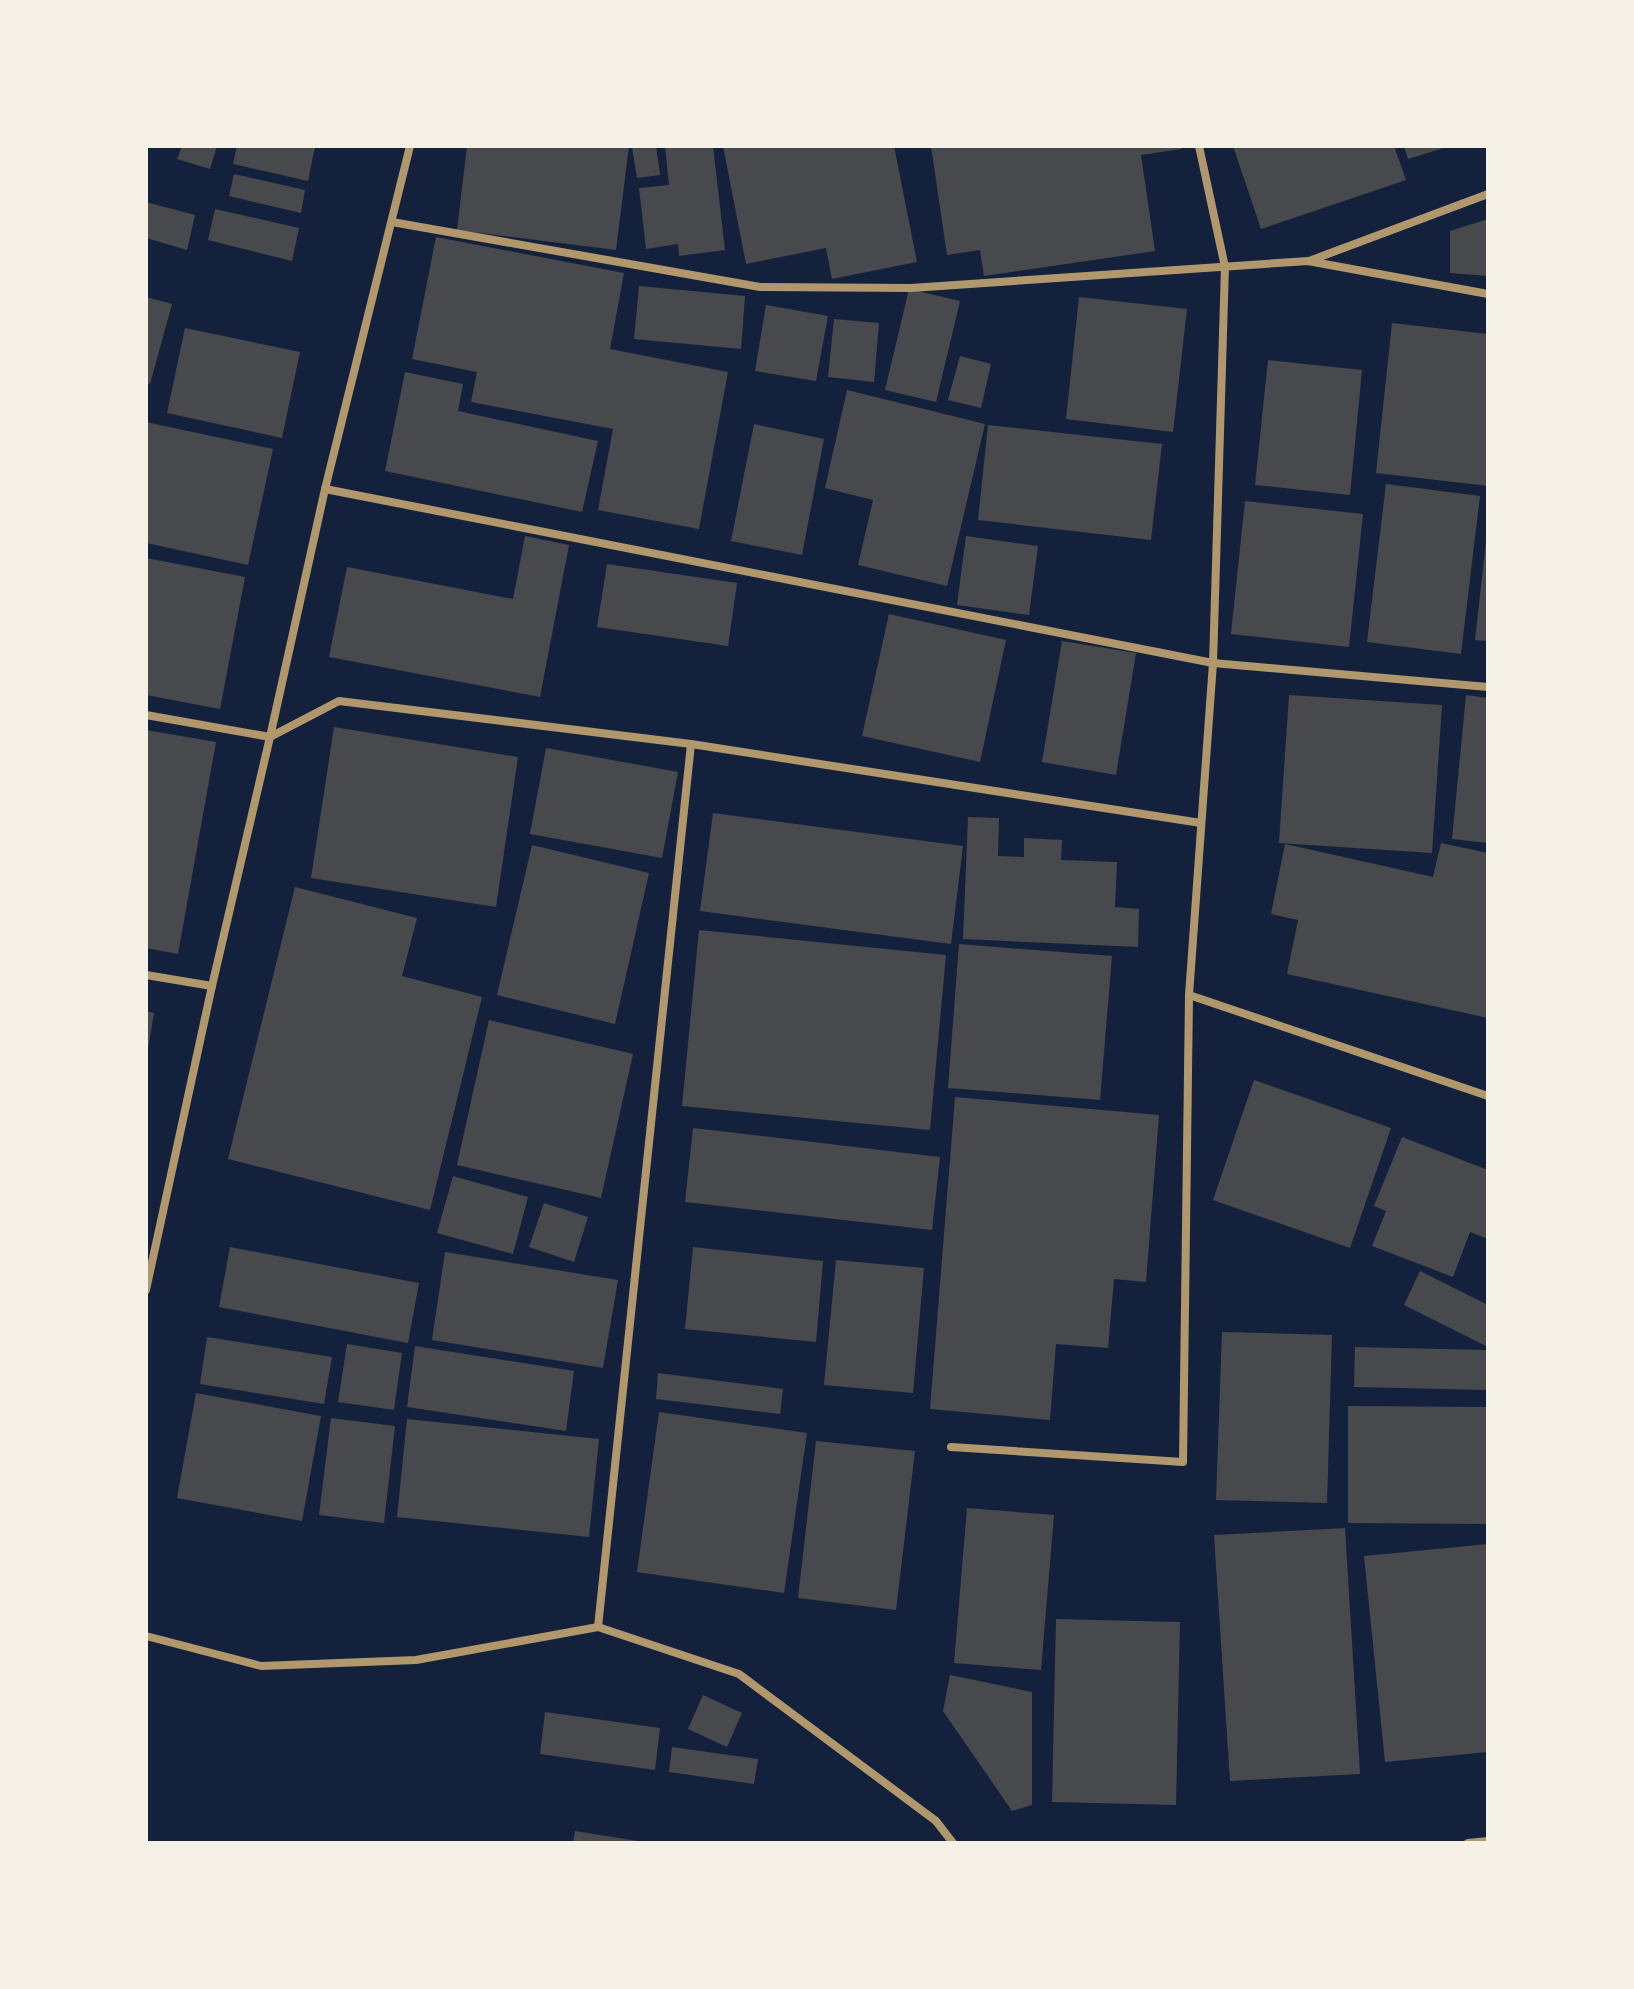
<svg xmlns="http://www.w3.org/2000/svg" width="1634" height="1989" font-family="Barlow,sans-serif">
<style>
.building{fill:#48494c}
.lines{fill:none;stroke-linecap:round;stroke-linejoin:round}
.minor{stroke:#b1986c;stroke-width:8}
</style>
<rect width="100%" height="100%" fill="#14213d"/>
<g class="building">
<polygon points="182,146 217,146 210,169 177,159"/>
<polygon points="237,146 315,147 308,181 233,164"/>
<polygon points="467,146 629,146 616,250 457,230"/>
<polygon points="642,146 656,146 660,175 637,178 632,147"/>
<polygon points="665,146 713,146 725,250 679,256 678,244 646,249 639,188 669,185"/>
<polygon points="723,146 894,146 917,262 832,279 826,248 746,264"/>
<polygon points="931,146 1181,146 1181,149 1141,155 1155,251 984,276 980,250 947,255"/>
<polygon points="1233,146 1394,146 1406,180 1261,229"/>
<polygon points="1404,146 1447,146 1447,147 1408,159"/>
<polygon points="234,174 305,190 301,213 229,196"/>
<polygon points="146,202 195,215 187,250 146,238"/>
<polygon points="215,209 299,228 292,261 208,240"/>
<polygon points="1488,219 1488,276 1450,273 1450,231"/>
<polygon points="436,237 624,273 610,349 728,372 699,529 598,510 613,429 471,402 477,372 412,359"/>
<polygon points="639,286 745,296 741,349 634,339"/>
<polygon points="909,289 960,301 936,402 885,390"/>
<polygon points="146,297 172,304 150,384 146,383"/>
<polygon points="1079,297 1187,309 1173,432 1066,419"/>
<polygon points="766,305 828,316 816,381 755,371"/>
<polygon points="834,319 879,323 874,382 828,377"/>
<polygon points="1392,323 1488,334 1488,486 1376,473"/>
<polygon points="185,328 300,352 282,438 167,413"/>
<polygon points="960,356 991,364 981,408 948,400"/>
<polygon points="1268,360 1362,370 1350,495 1255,485"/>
<polygon points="405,372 463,384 458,411 598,441 582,512 385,471"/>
<polygon points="847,390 985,424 947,586 858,565 873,500 825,488"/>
<polygon points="146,422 273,449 248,565 146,543"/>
<polygon points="754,424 824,439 802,555 731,541"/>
<polygon points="988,425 1162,444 1151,540 978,520"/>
<polygon points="1386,484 1480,496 1461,654 1367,642"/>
<polygon points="1245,501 1363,514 1349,647 1231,634"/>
<polygon points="525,536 569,545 540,697 329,657 347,567 513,599"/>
<polygon points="966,536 1038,546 1029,615 957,605"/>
<polygon points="1486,541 1488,542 1488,641 1475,640"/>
<polygon points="146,558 245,577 220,709 146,695"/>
<polygon points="607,564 737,583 728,646 597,627"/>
<polygon points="889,614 1006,640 980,762 862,736"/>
<polygon points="1062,641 1136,653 1116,775 1042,762"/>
<polygon points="1289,695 1442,705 1432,853 1279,843"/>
<polygon points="1466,695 1488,698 1488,843 1452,839"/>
<polygon points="334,727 518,757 496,907 311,878"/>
<polygon points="146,730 216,742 178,954 146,948"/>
<polygon points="546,748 678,772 662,858 530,834"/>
<polygon points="713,813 963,846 951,944 700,911"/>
<polygon points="968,817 999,818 998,856 1024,857 1024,838 1062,840 1061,860 1117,862 1115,907 1139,909 1138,947 963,939"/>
<polygon points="1441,843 1488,853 1488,1018 1287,974 1298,920 1271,914 1285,844 1433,877"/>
<polygon points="532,845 649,873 615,1024 497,995"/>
<polygon points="295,887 417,918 402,976 482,997 430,1210 228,1159"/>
<polygon points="699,930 946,955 930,1130 682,1106"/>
<polygon points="959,944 1112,956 1100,1100 948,1088"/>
<polygon points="146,1011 154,1013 148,1049 146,1049"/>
<polygon points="489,1020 633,1054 601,1198 457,1165"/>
<polygon points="1254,1080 1391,1128 1350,1248 1213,1200"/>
<polygon points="955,1097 1159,1115 1146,1282 1114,1279 1108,1348 1056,1344 1050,1420 930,1409"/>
<polygon points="693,1128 940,1157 932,1230 685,1202"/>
<polygon points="1402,1137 1488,1170 1488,1239 1470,1232 1453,1277 1372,1246 1386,1211 1374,1206"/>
<polygon points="453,1176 528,1197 513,1254 437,1233"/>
<polygon points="544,1203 588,1217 574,1262 529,1247"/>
<polygon points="230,1247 419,1283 408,1343 219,1307"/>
<polygon points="693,1247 823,1261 816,1342 685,1329"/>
<polygon points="445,1252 618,1280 603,1368 432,1340"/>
<polygon points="836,1260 924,1268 913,1393 824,1385"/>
<polygon points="1420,1271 1488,1305 1488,1347 1404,1305"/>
<polygon points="1222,1332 1332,1335 1327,1503 1216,1500"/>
<polygon points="207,1337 332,1357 324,1404 200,1384"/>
<polygon points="347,1344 402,1353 394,1410 338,1402"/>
<polygon points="415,1346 574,1371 566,1431 407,1407"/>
<polygon points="1355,1347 1488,1350 1488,1390 1354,1387"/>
<polygon points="658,1373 783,1389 780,1414 656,1399"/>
<polygon points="196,1393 321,1416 302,1521 177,1498"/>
<polygon points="1348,1406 1488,1407 1488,1524 1348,1523"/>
<polygon points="659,1412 807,1433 784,1593 637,1572"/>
<polygon points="331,1418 395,1426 384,1523 319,1515"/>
<polygon points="407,1419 599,1439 589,1537 397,1517"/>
<polygon points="816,1441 915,1451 896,1610 798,1598"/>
<polygon points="967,1508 1054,1515 1041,1670 954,1663"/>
<polygon points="1345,1528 1360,1774 1230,1781 1214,1535"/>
<polygon points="1488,1544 1488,1752 1385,1762 1364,1556"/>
<polygon points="1056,1619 1180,1622 1176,1805 1052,1802"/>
<polygon points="950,1675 1032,1692 1032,1805 1012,1811 943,1711"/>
<polygon points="703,1695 742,1713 727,1747 688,1729"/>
<polygon points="545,1712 660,1728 655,1770 540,1754"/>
<polygon points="672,1747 758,1759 754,1784 669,1772"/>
<polygon points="575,1831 638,1841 638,1843 573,1843"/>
</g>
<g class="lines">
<g class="minor">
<polyline points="392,222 760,287 911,288 1308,261 1488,294"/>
<polyline points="1309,261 1488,194"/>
<polyline points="325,489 1213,663 1488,687"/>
<polyline points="146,715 270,737 339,701 691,744 1201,823"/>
<polyline points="146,975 212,986"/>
<polyline points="1189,995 1488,1096"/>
<polyline points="146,1290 212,986 270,737 325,489 410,146"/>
<polyline points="951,1447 1183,1462 1189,995 1213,663 1225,267 1199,146"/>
<polyline points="598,1627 691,744"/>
<polyline points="146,1636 261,1666 416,1660 598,1627 739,1674 936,1821 953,1843"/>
<polyline points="1468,1843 1488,1841"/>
</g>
</g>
<rect width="1634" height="1989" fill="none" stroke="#f6f1e7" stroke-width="296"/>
</svg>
